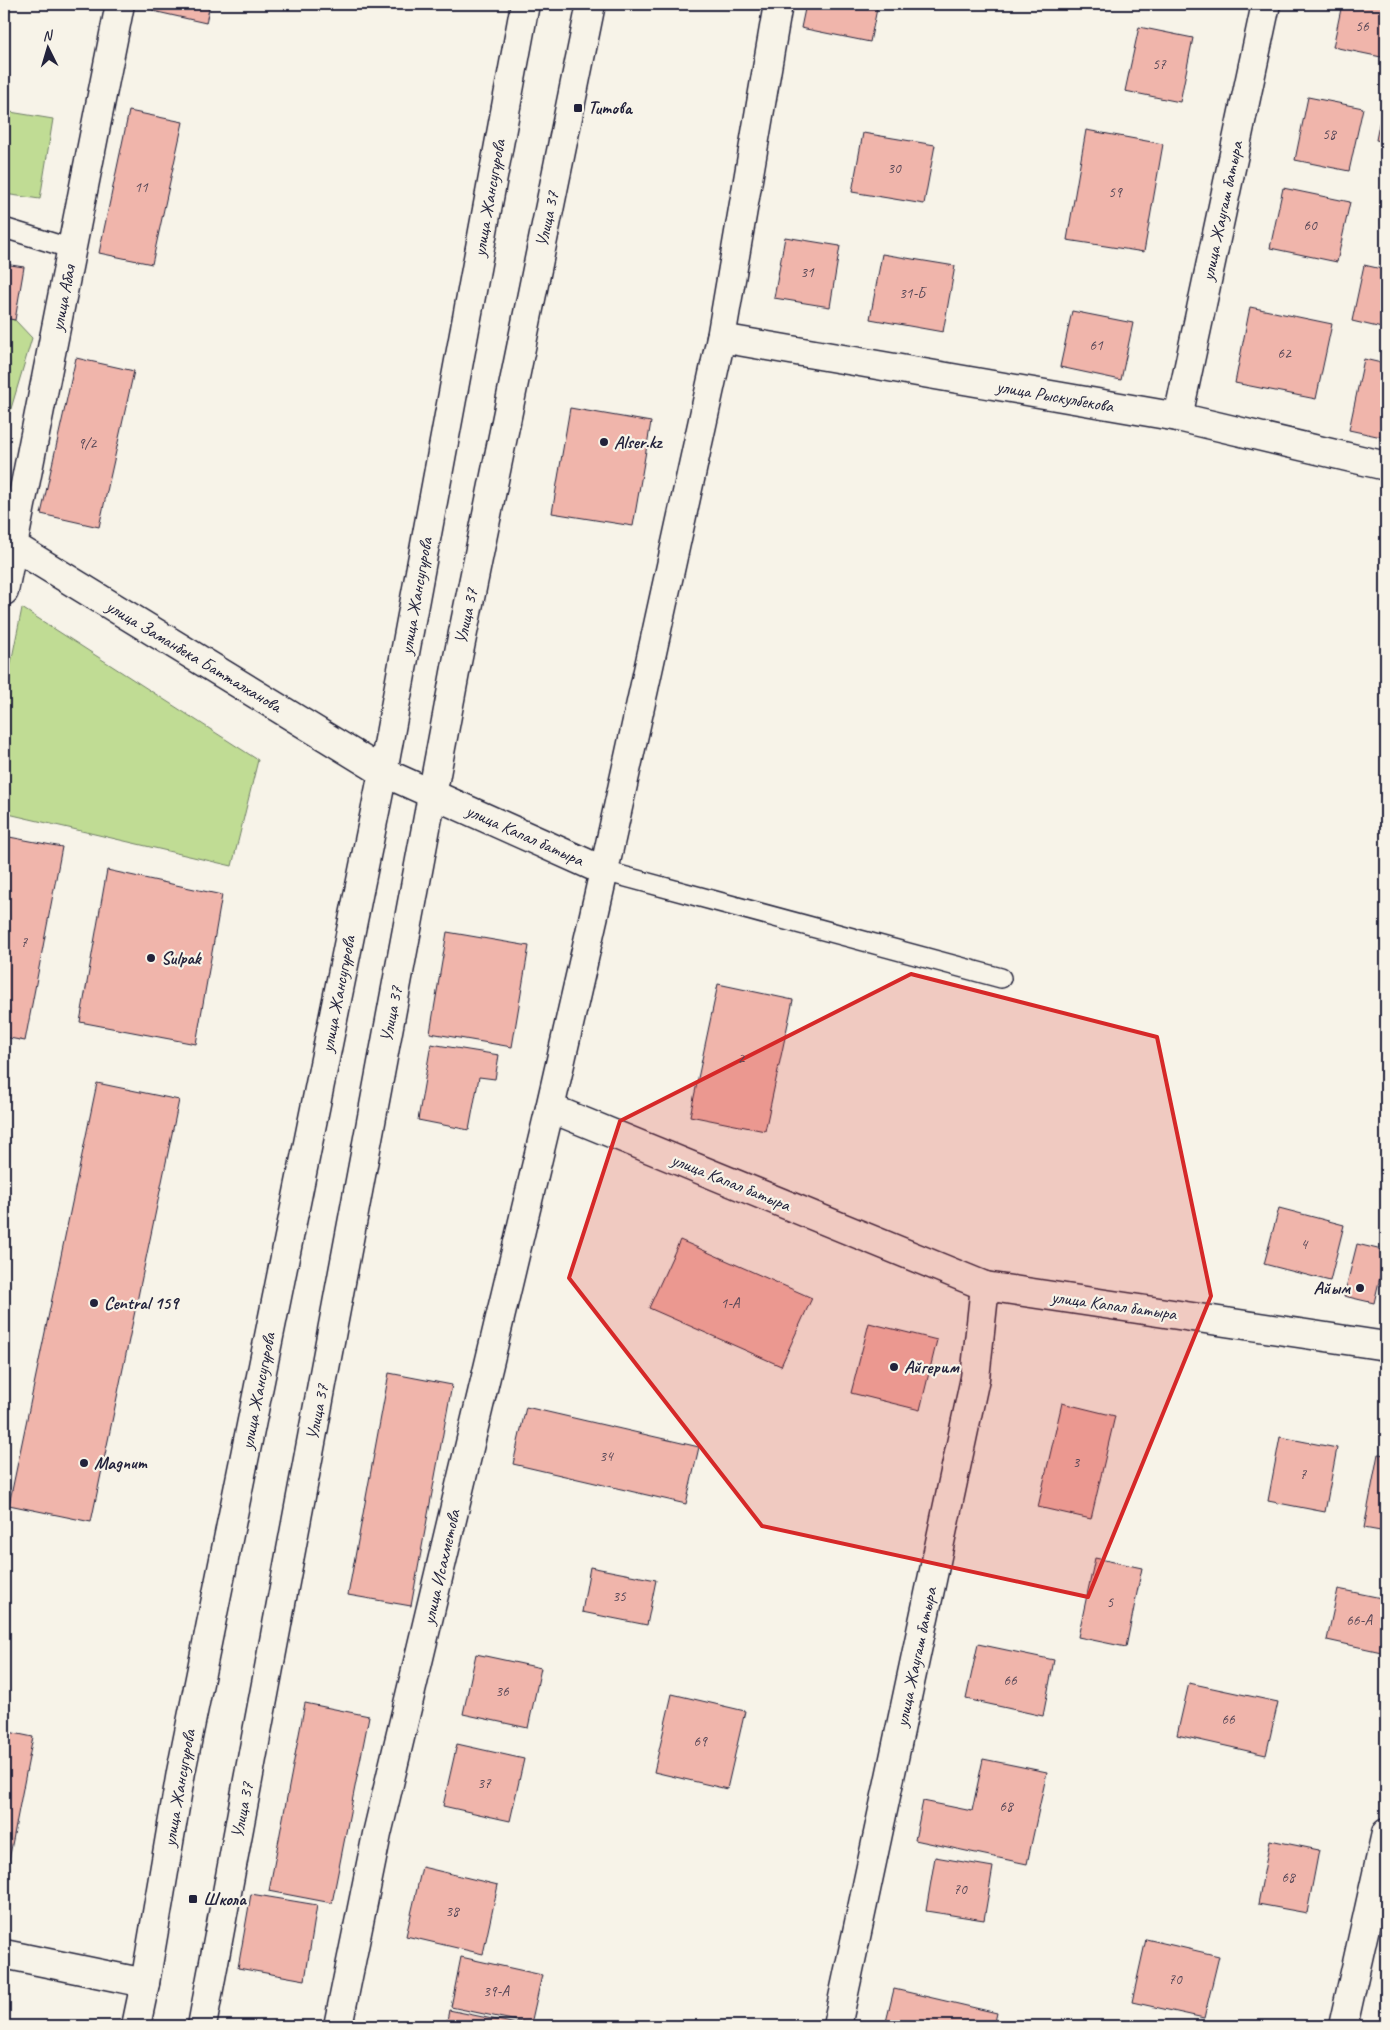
<svg xmlns="http://www.w3.org/2000/svg" width="1390" height="2030" font-family="Caveat,sans-serif">
<style>
.green{fill:#c0dc94;stroke:#717f68}
.building{fill:#f0b5ab;stroke:#22223b}
.lines{fill:none;stroke-linecap:round;stroke-linejoin:round}
.service-casing{stroke:#22223b;stroke-width:22}
.minor-casing{stroke:#22223b;stroke-width:31}
.tertiary-casing{stroke:#22223b;stroke-width:31}
.secondary-casing{stroke:#22223b;stroke-width:31}
.primary-casing{stroke:#22223b;stroke-width:31}
.service{stroke:#f7f3e8;stroke-width:19}
.minor{stroke:#f7f3e8;stroke-width:28}
.tertiary{stroke:#f7f3e8;stroke-width:28}
.secondary{stroke:#f7f3e8;stroke-width:28}
.primary{stroke:#f7f3e8;stroke-width:28}
.marked{fill:#d62828;fill-opacity:0.2;stroke:#d62828;stroke-width:4;stroke-linejoin:round}
.poi-dot{fill:#22223b;stroke:#f7f3e8;stroke-width:2}
.labels{text-anchor:middle;dominant-baseline:central;stroke-width:4.5;stroke-linejoin:round;paint-order:stroke}
.number-label{font-size:15px;fill:#564757}
.poi-label{font-size:18px;font-weight:bold;fill:#22223b;stroke:#f7f3e8;text-anchor:start}
.street-label{font-size:18px;fill:#22223b;stroke:#f7f3e8}
</style>
<rect width="100%" height="100%" fill="#f7f3e8"/>
<filter id="ink" filterUnits="userSpaceOnUse"><feTurbulence type="fractalNoise" baseFrequency=".02" numOctaves="2"/><feDisplacementMap in="SourceGraphic" scale="10" xChannelSelector="R" yChannelSelector="G"/><feConvolveMatrix kernelMatrix="1 2 1 2 8 2 1 2 1" color-interpolation-filters="sRGB"/></filter>
<g filter="url(#ink)">
<g class="green">
<polygon points="4,111 53,119 40,199 4,194"/>
<polygon points="4,318 15,320 32,338 10,412 4,419"/>
<polygon points="22,608 258,760 232,866 4,813 4,698"/>
</g>
<g class="building">
<polygon points="154,4 210,4 206,23 153,11"/>
<polygon points="806,4 878,4 870,42 801,28"/>
<polygon points="1342,4 1386,4 1386,58 1333,47"/>
<polygon points="1139,27 1193,38 1180,102 1125,91"/>
<polygon points="1386,88 1386,142 1376,140"/>
<polygon points="1308,97 1363,108 1349,171 1295,160"/>
<polygon points="129,111 183,122 152,264 99,253"/>
<polygon points="1086,130 1163,144 1144,252 1067,240"/>
<polygon points="863,133 935,145 924,204 852,192"/>
<polygon points="1283,188 1350,202 1337,262 1270,248"/>
<polygon points="785,237 840,246 830,307 774,298"/>
<polygon points="882,254 955,266 943,332 870,319"/>
<polygon points="4,264 24,267 15,320 4,318"/>
<polygon points="1364,265 1386,270 1386,329 1352,321"/>
<polygon points="1250,307 1332,324 1316,399 1235,383"/>
<polygon points="1072,311 1133,323 1121,380 1060,367"/>
<polygon points="76,358 134,371 99,527 41,514"/>
<polygon points="1364,359 1386,364 1386,438 1349,430"/>
<polygon points="570,408 651,422 633,526 552,513"/>
<polygon points="4,836 62,847 25,1041 4,1037"/>
<polygon points="107,870 222,895 196,1044 80,1022"/>
<polygon points="447,932 529,946 512,1047 430,1033"/>
<polygon points="718,984 793,1000 765,1131 690,1116"/>
<polygon points="431,1044 499,1055 495,1079 479,1077 469,1130 418,1120"/>
<polygon points="97,1083 179,1100 91,1522 9,1505"/>
<polygon points="1279,1208 1344,1225 1330,1281 1264,1264"/>
<polygon points="680,1240 812,1298 781,1366 649,1308"/>
<polygon points="1357,1244 1386,1251 1374,1303 1344,1296"/>
<polygon points="869,1323 937,1340 920,1410 851,1393"/>
<polygon points="389,1373 452,1385 411,1606 348,1595"/>
<polygon points="1062,1403 1115,1416 1091,1519 1038,1507"/>
<polygon points="526,1407 699,1447 686,1504 513,1464"/>
<polygon points="1280,1437 1337,1448 1325,1512 1268,1501"/>
<polygon points="1378,1454 1386,1455 1386,1532 1364,1528"/>
<polygon points="1095,1558 1142,1568 1126,1647 1078,1637"/>
<polygon points="590,1567 656,1580 647,1625 582,1612"/>
<polygon points="1338,1589 1386,1599 1386,1653 1327,1640"/>
<polygon points="978,1644 1054,1660 1043,1716 966,1699"/>
<polygon points="476,1654 541,1668 528,1728 463,1714"/>
<polygon points="1189,1683 1278,1702 1266,1755 1177,1735"/>
<polygon points="672,1694 745,1711 727,1789 654,1772"/>
<polygon points="305,1703 369,1716 332,1903 269,1891"/>
<polygon points="4,1731 33,1737 4,1886"/>
<polygon points="457,1744 524,1759 510,1821 443,1806"/>
<polygon points="983,1759 1047,1772 1027,1864 915,1840 923,1801 972,1811"/>
<polygon points="1270,1840 1319,1850 1307,1913 1258,1904"/>
<polygon points="935,1857 993,1867 984,1920 926,1911"/>
<polygon points="422,1867 498,1885 483,1954 406,1936"/>
<polygon points="251,1894 317,1905 305,1980 238,1968"/>
<polygon points="1146,1939 1219,1956 1204,2018 1132,2002"/>
<polygon points="461,1957 542,1975 531,2024 451,2007"/>
<polygon points="894,1989 997,2013 994,2026 885,2026"/>
<polygon points="449,2010 526,2026 446,2026"/>
</g>
<g class="lines">
<g class="service-casing">
<g id="service">
<polyline points="4,228 72,249"/>
<polyline points="604,871 1001,978"/>
</g>
</g>
<g class="minor-casing">
<g id="minor">
<polyline points="721,338 1178,417 1386,466"/>
<polyline points="1178,417 1266,4"/>
<polyline points="4,591 120,4"/>
<polyline points="604,871 721,338 778,4"/>
<polyline points="4,1954 145,1983"/>
<polyline points="202,2026 457,662 591,4"/>
<polyline points="338,2026 377,1834 550,1108 985,1286 1386,1346"/>
<polyline points="837,2026 975,1378 985,1286"/>
<polyline points="1343,2026 1386,1833"/>
</g>
</g>
<g class="tertiary-casing">
<polyline id="tertiary" points="383,772 604,871 550,1108"/>
</g>
<g class="secondary-casing">
<polyline id="secondary" points="4,540 383,772"/>
</g>
<g class="primary-casing">
<polyline id="primary" points="136,2026 145,1983 181,1772 383,772 525,4"/>
</g>
<use href="#service" class="service"/>
<use href="#minor" class="minor"/>
<use href="#tertiary" class="tertiary"/>
<use href="#secondary" class="secondary"/>
<use href="#primary" class="primary"/>
</g>
</g>
<path class="marked" d="M 911,974 L 1157,1037 L 1211,1296 L 1088,1597 L 762,1526 L 569,1278 L 620,1121 Z"/>
<g class="poi-dot">
<rect x="573" y="103" width="10" height="10" rx="2.5"/>
<circle cx="604" cy="442" r="5"/>
<circle cx="151" cy="958" r="5"/>
<circle cx="1360" cy="1288" r="5"/>
<circle cx="94" cy="1303" r="5"/>
<circle cx="894" cy="1367" r="5"/>
<circle cx="84" cy="1463" r="5"/>
<rect x="188" y="1894" width="10" height="10" rx="2.5"/>
</g>
<g class="labels">
<g class="number-label">
<text x="1362" y="26">56</text>
<text x="1159" y="64">57</text>
<text x="1329" y="134">58</text>
<text x="894" y="168">30</text>
<text x="141" y="187">11</text>
<text x="1115" y="192">59</text>
<text x="1310" y="225">60</text>
<text x="807" y="272">31</text>
<text x="912" y="293">31-Б</text>
<text x="1096" y="345">61</text>
<text x="1284" y="353">62</text>
<text x="87" y="443">9/2</text>
<text x="24" y="942">7</text>
<text x="741" y="1058">2</text>
<text x="1304" y="1244">4</text>
<text x="730" y="1303">1-А</text>
<text x="606" y="1456">34</text>
<text x="1076" y="1462">3</text>
<text x="1303" y="1474">7</text>
<text x="619" y="1596">35</text>
<text x="1110" y="1602">5</text>
<text x="1359" y="1620">66-А</text>
<text x="1010" y="1680">66</text>
<text x="502" y="1691">36</text>
<text x="1228" y="1719">66</text>
<text x="700" y="1741">69</text>
<text x="484" y="1783">37</text>
<text x="1006" y="1806">68</text>
<text x="1288" y="1877">68</text>
<text x="960" y="1889">70</text>
<text x="452" y="1911">38</text>
<text x="1175" y="1979">70</text>
<text x="496" y="1991">39-А</text>
</g>
<g class="poi-label">
<text x="588" y="108">Титова</text>
<text x="614" y="442">Alser.kz</text>
<text x="161" y="958">Sulpak</text>
<text x="1350" y="1288" text-anchor="end">Айым</text>
<text x="104" y="1303">Central 159</text>
<text x="904" y="1367">Айгерим</text>
<text x="94" y="1463">Magnum</text>
<text x="203" y="1899">Школа</text>
</g>
<g class="street-label">
<text transform="translate(489 198) rotate(-80)">улица Жансугурова</text>
<text transform="translate(1222 211) rotate(-78)">улица Жаугаш батыра</text>
<text transform="translate(547 219) rotate(-78)">Улица 37</text>
<text transform="translate(63 298) rotate(-79)">улица Абая</text>
<text transform="translate(1055 396) rotate(10)">улица Рыскулбекова</text>
<text transform="translate(416 596) rotate(-80)">улица Жансугурова</text>
<text transform="translate(466 616) rotate(-78)">Улица 37</text>
<text transform="translate(194 656) rotate(31)">улица Заманбека Батталханова</text>
<text transform="translate(525 835) rotate(24)">улица Капал батыра</text>
<text transform="translate(338 994) rotate(-79)">улица Жансугурова</text>
<text transform="translate(391 1014) rotate(-79)">Улица 37</text>
<text transform="translate(731 1182) rotate(22)">улица Капал батыра</text>
<text transform="translate(1114 1305) rotate(8)">улица Капал батыра</text>
<text transform="translate(258 1391) rotate(-79)">улица Жансугурова</text>
<text transform="translate(317 1412) rotate(-79)">Улица 37</text>
<text transform="translate(441 1567) rotate(-77)">улица Исахметова</text>
<text transform="translate(916 1657) rotate(-78)">улица Жаугаш батыра</text>
<text transform="translate(179 1788) rotate(-80)">улица Жансугурова</text>
<text transform="translate(242 1810) rotate(-79)">Улица 37</text>
</g>
</g>
<rect width="1390" height="2030" fill="none" stroke="#f7f3e8" stroke-width="20"/>
<rect x="10" y="10" width="1370" height="2010" fill="none" stroke="#22223b" stroke-width="2" filter="url(#ink)"/>
<g transform="translate(48 48) rotate(355)" stroke="#f7f3e8" stroke-width="4" paint-order="stroke">
<path d="M0-4L9 19L0 12L-9 19Z" fill="#22223b"/>
<text y="-8" font-size="14" font-weight="bold" text-anchor="middle" fill="#22223b">N</text>
</g>
</svg>
